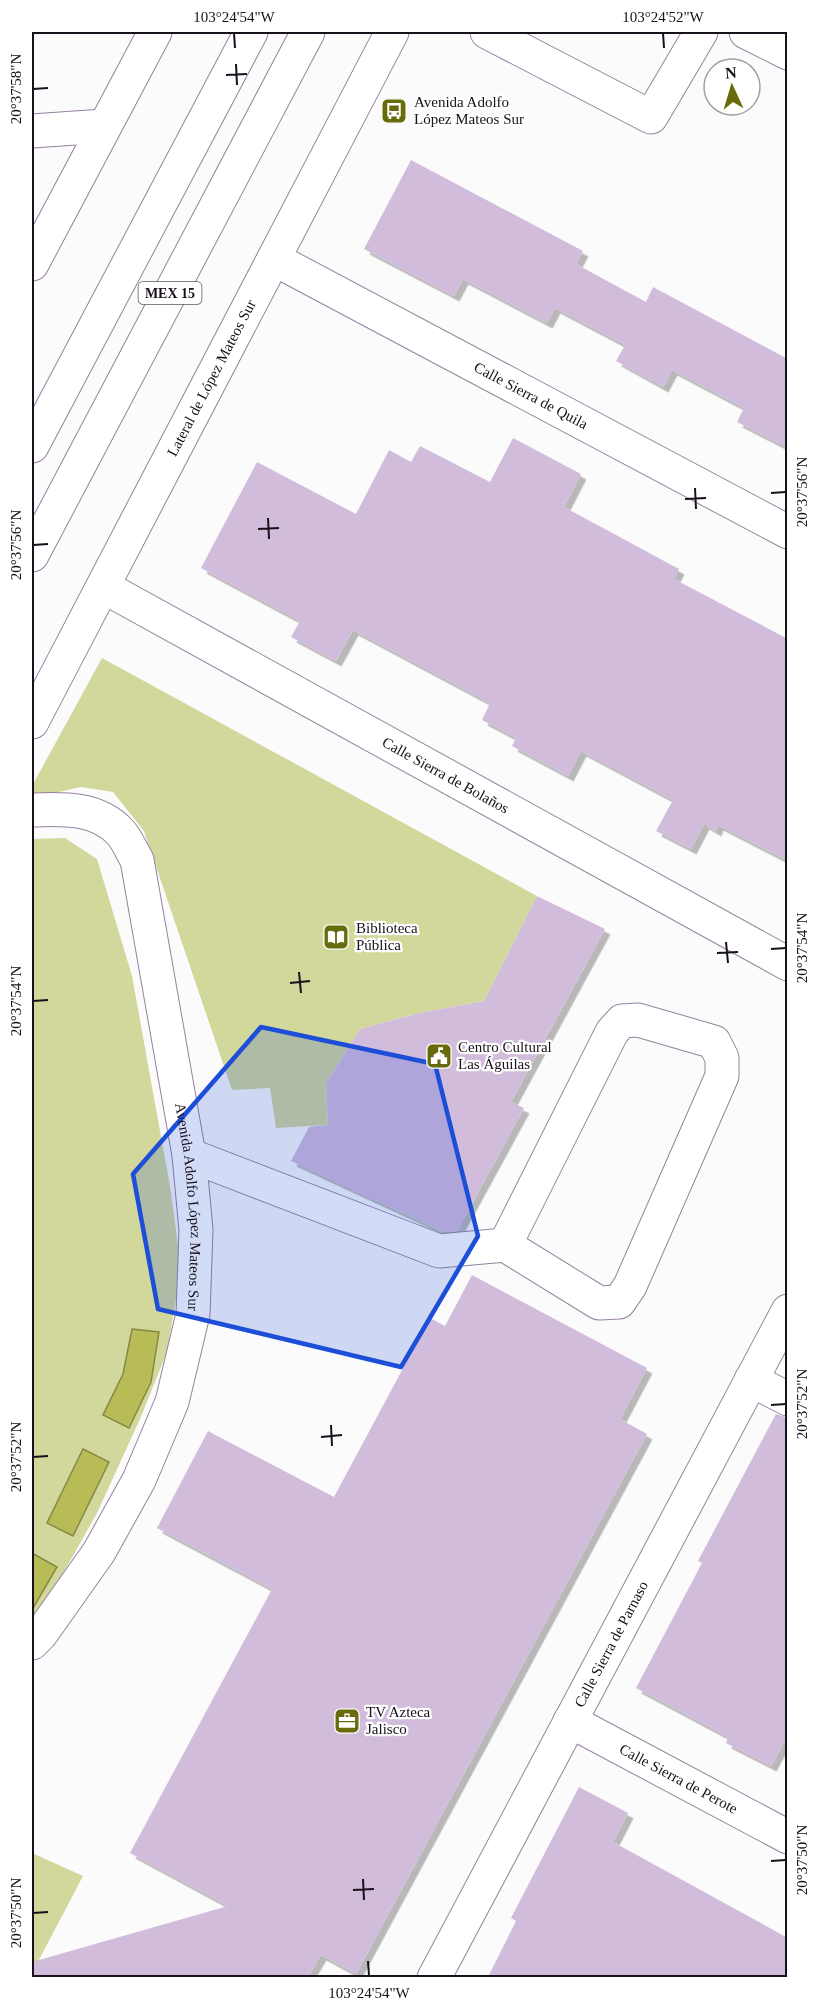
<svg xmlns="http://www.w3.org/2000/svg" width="819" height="2009" font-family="Georgia,serif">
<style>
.green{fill:#d2d79c}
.water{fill:#b7bc56;stroke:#878844;stroke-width:1.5}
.building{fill:#d2bcdb;filter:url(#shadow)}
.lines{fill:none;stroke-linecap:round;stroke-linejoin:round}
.minor-casing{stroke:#96829f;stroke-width:35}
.major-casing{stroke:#96829f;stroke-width:35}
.minor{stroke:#fff;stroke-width:33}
.major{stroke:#fff;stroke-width:33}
.marked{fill:#1d4ed8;fill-opacity:0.2;stroke:#1d4ed8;stroke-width:4.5;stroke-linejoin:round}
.ticks{fill:none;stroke:#18101b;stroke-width:2}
.labels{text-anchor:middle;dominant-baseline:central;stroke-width:4.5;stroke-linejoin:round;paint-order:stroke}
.shield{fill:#fff;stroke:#5d585f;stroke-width:1.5}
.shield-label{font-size:14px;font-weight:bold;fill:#18101b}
.poi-label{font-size:15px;fill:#18101b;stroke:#fff;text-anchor:start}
.street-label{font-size:15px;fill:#18101b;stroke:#fff}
.neatline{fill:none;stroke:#18101b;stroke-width:2}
.ticks-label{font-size:15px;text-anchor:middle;fill:#18101b}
</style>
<defs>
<filter id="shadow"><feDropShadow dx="5.5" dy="5.5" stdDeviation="0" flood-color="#0004"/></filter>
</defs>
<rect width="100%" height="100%" fill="#fbfbfb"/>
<g class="green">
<polygon points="102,658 537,896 484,1001 419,1013 360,1029 326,1083 328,1125 276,1128 270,1088 232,1090 144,831 113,792 81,787 32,798 32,786"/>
<polygon points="65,838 97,859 132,976 171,1192 181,1269 167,1352 140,1419 97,1513 52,1593 32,1616 32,839"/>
<polygon points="32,1853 83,1876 32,1973"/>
</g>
<g class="water">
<polygon points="132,1329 159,1332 151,1382 129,1428 103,1415 123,1374"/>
<polygon points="83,1449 109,1462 73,1536 47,1523"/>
<polygon points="32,1553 57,1567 32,1610"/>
</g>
<g class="building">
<polygon points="411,160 583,251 576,264 646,302 653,287 788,359 788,448 737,422 744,408 672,370 663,387 616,361 625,345 555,308 547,323 463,279 454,296 364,249"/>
<polygon points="513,438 581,474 564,507 679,569 674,579 788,639 788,861 718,825 716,831 704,824 691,849 656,831 673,800 581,751 568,776 512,746 516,738 482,720 490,703 353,630 336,661 291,637 300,621 201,568 257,462 356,514 389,450 411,462 420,446 490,482"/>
<polygon points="537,896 605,929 511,1102 524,1108 457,1231 444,1232 291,1161 309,1127 328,1125 326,1083 360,1029 419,1013 484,1001"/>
<polygon points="472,1275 647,1368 620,1419 647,1434 356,1974 321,1955 308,1977 32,1977 32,1962 228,1906 130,1853 272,1589 157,1528 208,1431 334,1497 430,1318 445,1326"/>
<polygon points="776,1414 788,1418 788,1735 771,1766 726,1743 728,1737 636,1688 702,1563 698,1561"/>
<polygon points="579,1787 628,1813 613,1842 788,1938 788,1977 488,1977 516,1921 511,1918"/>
</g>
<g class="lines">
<g class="minor-casing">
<g id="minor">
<polyline points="487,32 651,117 701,32"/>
<polyline points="746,32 788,53"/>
<polyline points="32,131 104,126"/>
<path id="s1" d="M 274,259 L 788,532"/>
<path id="s2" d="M 104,587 L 788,964"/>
<path id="s3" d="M 32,810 C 63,809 97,807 120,832 C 127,839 132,852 137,860 L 189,1155 L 196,1230 L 193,1314 L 172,1402 L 139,1480 L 99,1552 L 41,1634 L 32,1643"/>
<polygon points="638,1020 714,1042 722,1058 722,1076 630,1286 619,1302 599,1303 505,1245 612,1032 622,1021"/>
<polyline points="189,1155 439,1251 505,1245"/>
<polyline points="751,1380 788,1399"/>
<path id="s4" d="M 570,1721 L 788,1837"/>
<path id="s5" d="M 434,1978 L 788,1311"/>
</g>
</g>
<g class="major-casing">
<g id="major">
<polyline points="32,264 155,32"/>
<polyline points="32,446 251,32"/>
<polyline points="32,555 308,32"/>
<path id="s6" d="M 32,722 L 392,32"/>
</g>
</g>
<use href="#minor" class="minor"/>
<use href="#major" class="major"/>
</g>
<path class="marked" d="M 261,1027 L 435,1064 L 478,1236 L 401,1367 L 158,1309 L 133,1174 Z"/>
<path class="ticks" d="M 234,33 L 235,48M 663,33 L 664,48M 236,64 L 237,85M 226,75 L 247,74M 33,89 L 48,88M 695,488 L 696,509M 771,493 L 786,492M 685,499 L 706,498M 268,518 L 269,539M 258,529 L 279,528M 33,545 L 48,544M 726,942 L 728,963M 771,949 L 786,948M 717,953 L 738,952M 299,972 L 301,993M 290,983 L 310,981M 33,1001 L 48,1000M 771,1405 L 786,1404M 331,1425 L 332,1446M 321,1437 L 342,1435M 33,1457 L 48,1456M 771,1861 L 786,1860M 363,1879 L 364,1900M 353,1890 L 374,1889M 33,1913 L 48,1912M 368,1961 L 369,1976"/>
<defs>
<g id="bus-square" transform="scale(1.35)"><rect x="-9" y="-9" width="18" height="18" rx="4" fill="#686b0b" stroke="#fff"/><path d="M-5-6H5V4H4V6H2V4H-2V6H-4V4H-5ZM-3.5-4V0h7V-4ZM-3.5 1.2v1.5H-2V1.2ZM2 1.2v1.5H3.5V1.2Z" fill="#fff"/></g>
<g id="library-square" transform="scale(1.35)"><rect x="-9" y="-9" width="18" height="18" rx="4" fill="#686b0b" stroke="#fff"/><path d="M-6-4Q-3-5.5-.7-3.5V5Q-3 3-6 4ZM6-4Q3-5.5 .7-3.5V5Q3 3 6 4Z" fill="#fff"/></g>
<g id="civic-square" transform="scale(1.35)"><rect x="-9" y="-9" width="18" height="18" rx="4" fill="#686b0b" stroke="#fff"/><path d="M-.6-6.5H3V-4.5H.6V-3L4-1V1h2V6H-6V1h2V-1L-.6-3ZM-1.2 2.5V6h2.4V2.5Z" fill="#fff"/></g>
<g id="office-square" transform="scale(1.35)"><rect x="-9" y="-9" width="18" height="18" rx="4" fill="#686b0b" stroke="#fff"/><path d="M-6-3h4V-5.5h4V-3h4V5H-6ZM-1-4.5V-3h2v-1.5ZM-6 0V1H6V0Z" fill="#fff"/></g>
</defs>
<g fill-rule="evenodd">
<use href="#bus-square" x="394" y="111"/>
<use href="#library-square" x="336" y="937"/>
<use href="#civic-square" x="439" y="1056"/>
<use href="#office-square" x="347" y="1721"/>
</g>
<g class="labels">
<rect class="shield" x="138.5" y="282" width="63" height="22" rx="4.5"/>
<g class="shield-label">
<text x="170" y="293">MEX 15</text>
</g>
<g class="poi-label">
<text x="414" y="102">Avenida Adolfo<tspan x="414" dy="17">López Mateos Sur</tspan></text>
<text x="356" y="928">Biblioteca<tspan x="356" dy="17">Pública</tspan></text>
<text x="458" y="1047">Centro Cultural<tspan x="458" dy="17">Las Águilas</tspan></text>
<text x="366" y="1712">TV Azteca<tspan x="366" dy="17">Jalisco</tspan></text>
</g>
<g class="street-label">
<text stroke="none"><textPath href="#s6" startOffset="388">Lateral de López Mateos Sur</textPath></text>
<text stroke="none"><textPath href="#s1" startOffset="291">Calle Sierra de Quila</textPath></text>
<text stroke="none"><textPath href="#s2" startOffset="390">Calle Sierra de Bolaños</textPath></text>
<text stroke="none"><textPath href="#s3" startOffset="478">Avenida Adolfo López Mateos Sur</textPath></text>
<text stroke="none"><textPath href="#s5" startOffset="378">Calle Sierra de Parnaso</textPath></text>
<text stroke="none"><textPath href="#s4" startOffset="123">Calle Sierra de Perote</textPath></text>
</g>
</g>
<rect width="819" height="2009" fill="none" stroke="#ffffff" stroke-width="66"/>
<g transform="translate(732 87) rotate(356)"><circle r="28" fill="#ffffff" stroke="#a39fa4" stroke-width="1.5"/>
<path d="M0-4.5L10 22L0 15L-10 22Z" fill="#686b0b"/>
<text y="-9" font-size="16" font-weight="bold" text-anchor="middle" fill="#18101b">N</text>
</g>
<rect x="33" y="33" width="753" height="1943" class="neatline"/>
<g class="ticks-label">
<text x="234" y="22">103°24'54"W</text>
<text x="663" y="22">103°24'52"W</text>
<text transform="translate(16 89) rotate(-90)" y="5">20°37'58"N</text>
<text transform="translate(802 492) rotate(-90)" y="5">20°37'56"N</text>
<text transform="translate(16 545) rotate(-90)" y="5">20°37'56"N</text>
<text transform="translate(802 948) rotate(-90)" y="5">20°37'54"N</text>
<text transform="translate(16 1001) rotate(-90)" y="5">20°37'54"N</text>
<text transform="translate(802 1404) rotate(-90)" y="5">20°37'52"N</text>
<text transform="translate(16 1457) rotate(-90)" y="5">20°37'52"N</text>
<text transform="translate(802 1860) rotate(-90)" y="5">20°37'50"N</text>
<text transform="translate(16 1913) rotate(-90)" y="5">20°37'50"N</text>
<text x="369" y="1998">103°24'54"W</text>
</g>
</svg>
